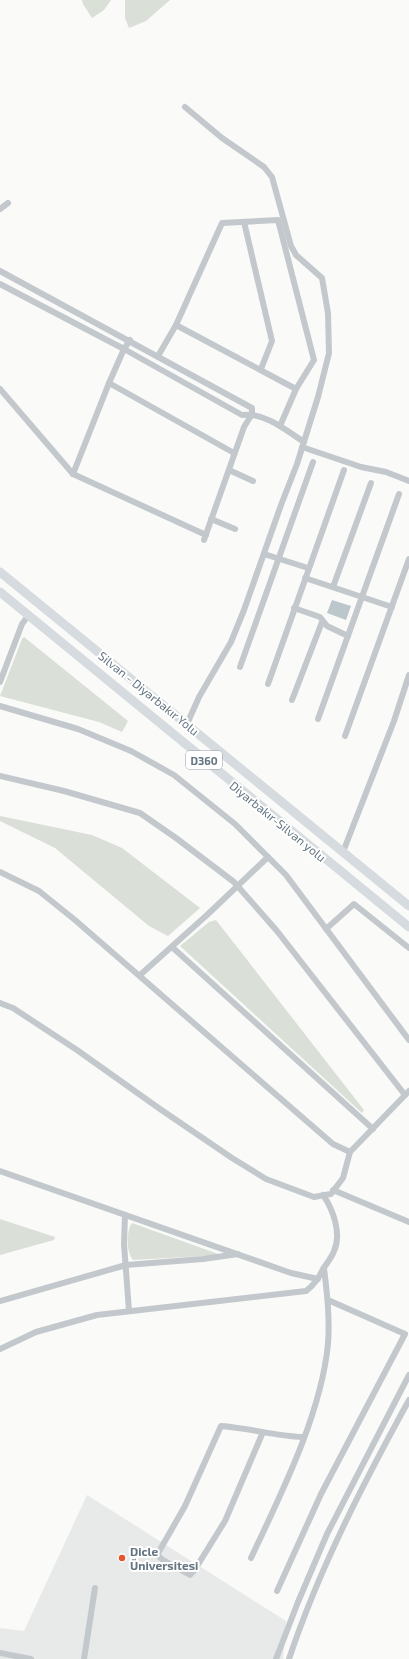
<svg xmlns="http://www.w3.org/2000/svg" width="409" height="1659" font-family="'Exo 2',sans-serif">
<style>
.built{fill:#e8e9e9}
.green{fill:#dadfd7}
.water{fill:#bbc7cb}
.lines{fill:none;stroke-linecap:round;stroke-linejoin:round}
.minor{stroke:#c3c8cc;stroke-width:6}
.highway{stroke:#d6dbdf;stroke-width:9}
.poi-dot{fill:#e4572e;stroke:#fff;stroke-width:1.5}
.labels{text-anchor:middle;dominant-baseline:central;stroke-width:4;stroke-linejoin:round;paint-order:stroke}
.shield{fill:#fff;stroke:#939fa8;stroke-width:1}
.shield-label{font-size:11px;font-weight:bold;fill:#657683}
.street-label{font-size:12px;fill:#657683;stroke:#fff}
.poi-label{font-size:12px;font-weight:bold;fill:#657683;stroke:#fff;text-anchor:start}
</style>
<rect width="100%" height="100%" fill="#fafaf8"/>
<polygon class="built" points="87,1495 286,1621 283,1659 0,1659 0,1628 24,1631"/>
<g class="green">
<polygon points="82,0 111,0 104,10 92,18 83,4"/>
<polygon points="125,0 170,0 146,21 129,28 125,18"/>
<polygon points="24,637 128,721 122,732 99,722 0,696 22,639"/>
<polygon points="0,816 92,835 122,848 200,908 168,936 149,926 55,848 0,821"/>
<polygon points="216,920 364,1110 362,1113 180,946 209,922"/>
<polygon points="0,1219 55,1237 54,1240 0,1255"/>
<path d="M 132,1223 L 221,1255 L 133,1260 C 126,1252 126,1231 132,1223 Z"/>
</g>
<polygon class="water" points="332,600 351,606 346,620 327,613"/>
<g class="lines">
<g class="minor">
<polyline points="185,107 222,138 264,167 272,177 291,246 296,255 322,278 328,313 329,353 318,397 297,464 281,505 244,610 231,642 199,697 187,724"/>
<polyline points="0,209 8,203"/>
<polyline points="244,222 272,341 261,369"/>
<polyline points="0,271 252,408 252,414 244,427 204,540"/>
<path d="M 0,284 L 124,349 L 242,415 C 264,412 286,430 304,442"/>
<polyline points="176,325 296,389"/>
<polyline points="158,356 176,325 222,223 278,220 314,360 296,389 280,426"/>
<polyline points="109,383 234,453"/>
<polyline points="0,389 73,474 206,535"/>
<polyline points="302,447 361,467 386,472 409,481"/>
<polyline points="229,470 253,481"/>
<polyline points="73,474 109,383 124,349 130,340"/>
<polyline points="211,519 235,529"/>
<polyline points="264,554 308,568"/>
<polyline points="305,578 392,607"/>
<polyline points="333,587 371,483"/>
<polyline points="294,608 320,617 327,626 348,636"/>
<polyline points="240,667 313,462"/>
<polyline points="0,682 22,624 28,616"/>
<polyline points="268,684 344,470"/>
<polyline points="292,700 322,622"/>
<polyline points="0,706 78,729 131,751 174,775 235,824 286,875 409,1040"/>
<polyline points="318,719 399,494"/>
<polyline points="345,736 409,559"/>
<polyline points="0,776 64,791 140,813 176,838 234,882 277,931 405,1095"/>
<polyline points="343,852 394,721 409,675"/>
<polyline points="0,872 39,891 75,920 333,1144 350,1152"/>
<polyline points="326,929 354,904 409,948"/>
<polyline points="172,947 373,1129"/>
<polyline points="140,975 207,915 268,857"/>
<polyline points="0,1003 13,1008 77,1050 160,1109 232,1158 266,1179 314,1197 331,1194 343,1178 350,1152 409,1091"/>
<polyline points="0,1171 291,1273 318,1279"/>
<polyline points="333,1190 409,1222"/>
<polyline points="125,1215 124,1244 129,1311"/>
<polyline points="0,1301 126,1265 203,1259 238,1254"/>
<path d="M 0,1349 L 36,1332 L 97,1315 L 306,1291 C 314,1285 319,1278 323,1269 C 327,1263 332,1257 334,1251 C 342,1234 333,1209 323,1195"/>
<path d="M 263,1432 L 225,1521 L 194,1571 L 190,1575 L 163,1560 L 157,1555 L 185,1506 L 221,1426 C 249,1428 275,1436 303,1437"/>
<path d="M 251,1558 C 281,1494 321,1415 328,1344 C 330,1318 327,1293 324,1268"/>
<polyline points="277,1591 321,1494 405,1334 328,1300"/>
<polyline points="0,1653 31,1659"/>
<polyline points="84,1659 95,1588"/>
<polyline points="276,1659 298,1602 327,1534 409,1375"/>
<path d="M 289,1659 C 319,1569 363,1484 409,1400"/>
</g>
<g class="highway">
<polyline points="0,572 409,906"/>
<polyline points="0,592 409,927"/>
</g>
</g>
<circle class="poi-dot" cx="122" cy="1558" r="4"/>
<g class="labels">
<rect class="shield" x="186" y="751" width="36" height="18" rx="3"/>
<g class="shield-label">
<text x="204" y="760">D360</text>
</g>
<g class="street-label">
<text transform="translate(149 693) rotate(39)">Silvan - Diyarbakır Yolu</text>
<text transform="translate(278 821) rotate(39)">Diyarbakır-Silvan yolu</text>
</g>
<g class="poi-label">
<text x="130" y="1551">Dicle<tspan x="130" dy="14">Üniversitesi</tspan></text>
</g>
</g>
</svg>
